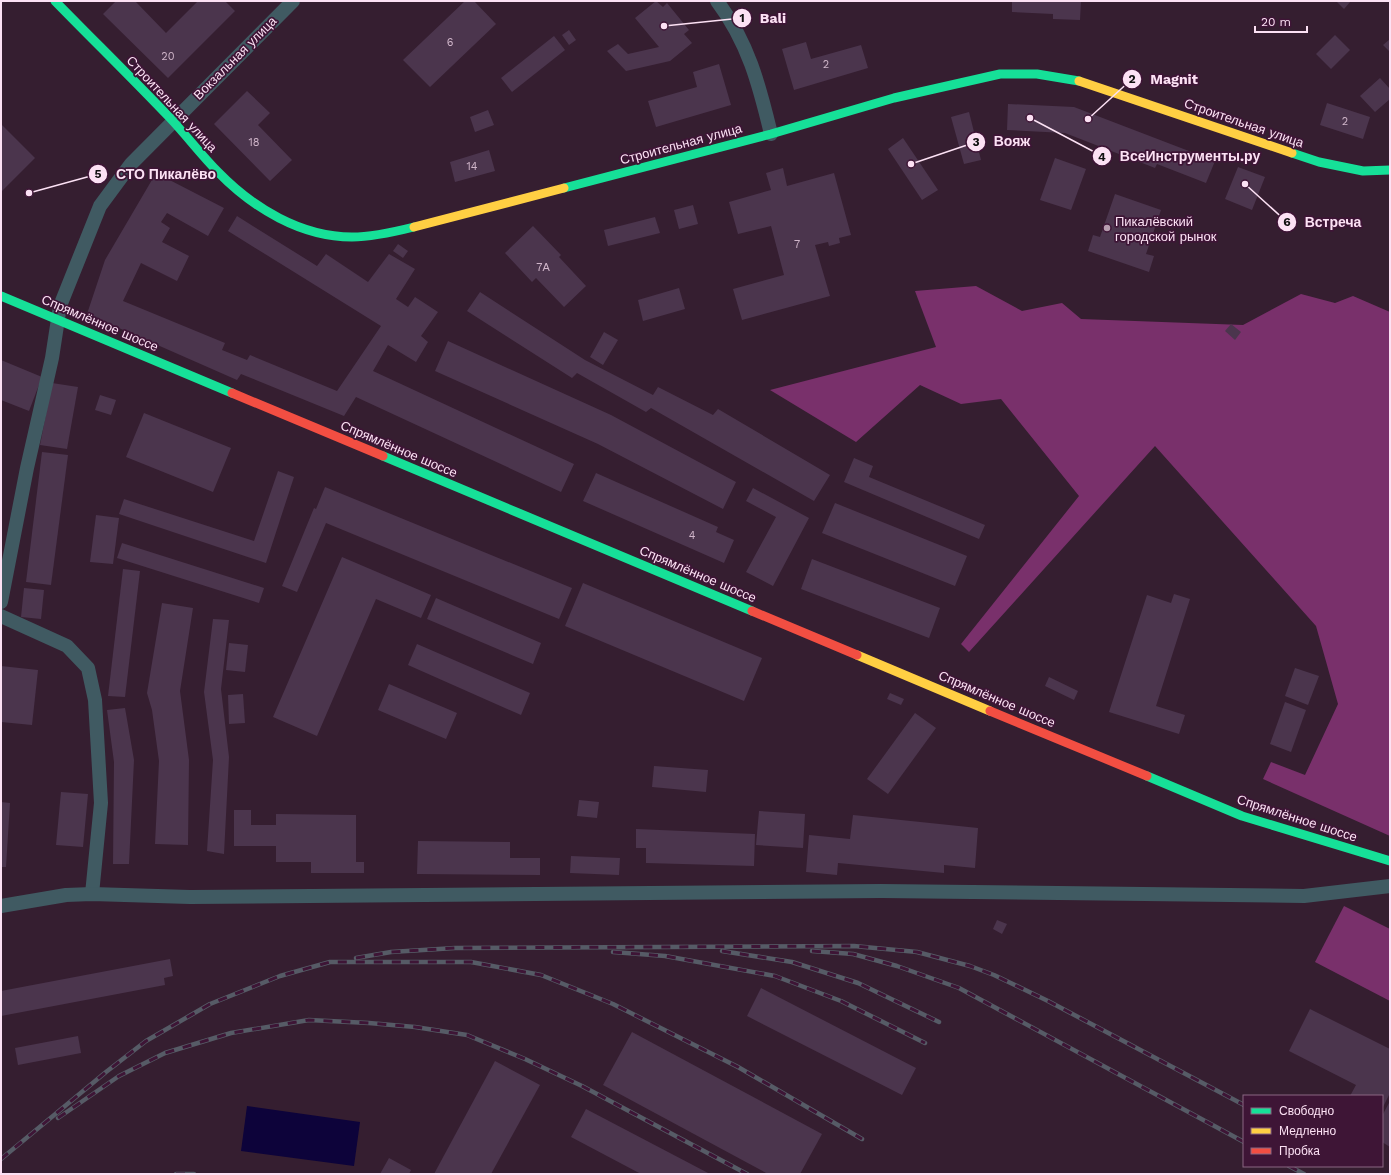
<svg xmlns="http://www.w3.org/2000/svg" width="1391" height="1175" font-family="'Work Sans',sans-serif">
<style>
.forest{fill:#79306b}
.water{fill:#0d033a}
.building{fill:#4b354d}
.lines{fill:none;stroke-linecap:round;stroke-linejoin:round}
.street{stroke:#405a62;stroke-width:14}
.fast{stroke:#16e098;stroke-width:9}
.slow{stroke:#ffcf43;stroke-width:9}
.jam{stroke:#f24e42;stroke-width:9}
.rail-casing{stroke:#565b66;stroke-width:4.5}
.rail{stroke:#3e1536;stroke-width:3;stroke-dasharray:9;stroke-linecap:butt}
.poi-dot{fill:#b69daf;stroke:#3e1536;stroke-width:1.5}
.labels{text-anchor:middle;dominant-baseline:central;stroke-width:3.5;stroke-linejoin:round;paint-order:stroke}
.number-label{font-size:11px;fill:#d0b6ca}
.street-label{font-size:13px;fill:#fce1f4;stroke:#3e1536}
.poi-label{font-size:13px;fill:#fce1f4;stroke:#3e1536;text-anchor:start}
.leader{fill:none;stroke:#fce1f4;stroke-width:1.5}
.callout-dot{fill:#fce1f4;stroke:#3e1536;stroke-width:1.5}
.mark-label{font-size:12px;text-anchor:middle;font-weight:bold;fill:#111}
.callout-label{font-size:14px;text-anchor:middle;font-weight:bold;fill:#fce1f4;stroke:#3e1536;stroke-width:3.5;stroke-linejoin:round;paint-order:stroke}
</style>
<rect width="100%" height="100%" fill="#351e30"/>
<g class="forest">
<polygon points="976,286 1022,311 1062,303 1081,319 1243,325 1301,294 1335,303 1353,296 1390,312 1390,836 1263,779 1271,762 1305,775 1338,704 1316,626 1155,446 969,652 961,644 1079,496 1001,399 961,404 920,385 856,442 770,390 936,347 915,291"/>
<polygon points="1344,906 1390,929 1390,1001 1315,962"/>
</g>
<polygon class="water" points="247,1106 360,1122 354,1166 241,1151"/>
<g class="building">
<polygon points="116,1 135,1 166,33 197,2 196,1 225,1 235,11 168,78 103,14"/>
<polygon points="465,1 474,1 496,24 430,87 403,60"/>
<polygon points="656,1 663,7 667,3 689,30 684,34 692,43 670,61 626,71 607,51 618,44 628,54 659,47 635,18"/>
<polygon points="1012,1 1081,1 1080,20 1053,19 1053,14 1012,12"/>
<polygon points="1336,1 1351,1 1344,9"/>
<polygon points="569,30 576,40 569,45 562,35"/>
<polygon points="1335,35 1350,50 1331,69 1316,54"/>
<polygon points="554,36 565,50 512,92 501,78"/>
<polygon points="1390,39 1390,52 1383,45"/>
<polygon points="806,42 811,59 861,45 868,68 794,90 782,49"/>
<polygon points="719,64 731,105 656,127 648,101 697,87 693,72"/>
<polygon points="1380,78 1390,89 1390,99 1375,112 1360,96"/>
<polygon points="247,91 270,113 258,125 292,160 270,181 214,124"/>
<polygon points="1327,103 1370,117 1363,139 1320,125"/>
<polygon points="1008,104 1074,107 1215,161 1206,183 1157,164 1155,168 1065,133 1007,130"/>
<polygon points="488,110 494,125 475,132 470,117"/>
<polygon points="969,112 981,160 964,164 951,117"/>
<polygon points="1,124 35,158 1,192"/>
<polygon points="903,138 938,190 922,200 888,149"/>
<polygon points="489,150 495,171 455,182 450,162"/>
<polygon points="1055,158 1086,169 1071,210 1040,200"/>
<polygon points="1238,167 1265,177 1252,210 1225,199"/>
<polygon points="783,168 787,186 834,173 851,235 839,238 840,243 829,246 828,242 815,245 830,296 742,320 733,289 784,275 771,226 738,234 729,202 771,190 766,173"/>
<polygon points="156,173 224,208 208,236 167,213 161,222 170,228 162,242 189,256 177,281 141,263 123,301 225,343 222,350 247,360 250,355 337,391 381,326 228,231 237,216 317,266 326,254 368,282 389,254 415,269 396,299 408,307 415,297 438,312 421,336 428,342 416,362 388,345 373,371 574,464 561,492 356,397 344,416 241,374 237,380 87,314 105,260"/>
<polygon points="1115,194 1161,210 1146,254 1154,256 1149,272 1088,251 1093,235 1100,237"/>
<polygon points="693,205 698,224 679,229 674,210"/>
<polygon points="655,217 660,233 608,246 604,230"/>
<polygon points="533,226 561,255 559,257 586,286 564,307 536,278 532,282 505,253"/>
<polygon points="398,244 408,251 403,258 393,251"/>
<polygon points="679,288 685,309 643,321 638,300"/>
<polygon points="480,292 585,360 653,395 658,387 713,415 718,409 830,475 814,501 651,408 646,412 577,373 572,378 467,311"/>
<polygon points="1231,324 1241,332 1235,340 1225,331"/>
<polygon points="604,332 618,340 603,365 590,357"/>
<polygon points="448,341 611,415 736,482 723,509 598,444 435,371"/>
<polygon points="1,360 42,377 29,411 1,400"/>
<polygon points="52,383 78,387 67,449 40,445"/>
<polygon points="100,395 116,400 111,415 95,410"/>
<polygon points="144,413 231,448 213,492 126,457"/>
<polygon points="42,452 68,455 51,585 26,582"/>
<polygon points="854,458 873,466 869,477 985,525 979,539 844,482"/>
<polygon points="278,471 294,477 266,563 119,514 124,499 254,541"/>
<polygon points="596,473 718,527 716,532 734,540 724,563 583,501"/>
<polygon points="325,487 572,588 559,619 326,523 297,592 282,586 314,508 316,509"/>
<polygon points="753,488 809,518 773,586 746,572 776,517 746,501"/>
<polygon points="835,503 967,556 955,586 822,533"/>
<polygon points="96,515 119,518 113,564 90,562"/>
<polygon points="122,543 264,588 259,603 117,558"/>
<polygon points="342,557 431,595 421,618 376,599 317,736 273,717"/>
<polygon points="812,559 940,608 929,638 801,589"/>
<polygon points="123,569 140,571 125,697 108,696"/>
<polygon points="583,583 762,658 744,701 565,626"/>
<polygon points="24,588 44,590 41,619 21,617"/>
<polygon points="1174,594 1190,599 1156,706 1185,715 1179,734 1109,712 1147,595 1171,603"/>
<polygon points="436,598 541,643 533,664 427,619"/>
<polygon points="162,603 193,608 180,691 189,760 188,845 155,844 159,761 152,710 147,693"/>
<polygon points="213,619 229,620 221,689 229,757 224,854 207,851 213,760 204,692"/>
<polygon points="229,643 248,645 245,672 226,670"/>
<polygon points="417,644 530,693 521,715 408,665"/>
<polygon points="1,666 38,670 32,725 1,722"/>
<polygon points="1295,668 1319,676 1308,705 1285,696"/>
<polygon points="1049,677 1078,691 1074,700 1045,686"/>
<polygon points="389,684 457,713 446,739 378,710"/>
<polygon points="890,693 904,699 901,705 887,699"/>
<polygon points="243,694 245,723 229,724 228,695"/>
<polygon points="1285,702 1306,710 1291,752 1270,744"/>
<polygon points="125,708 134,760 129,864 113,864 114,762 107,710"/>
<polygon points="915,713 936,728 888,794 867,779"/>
<polygon points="654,766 708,770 706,792 652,787"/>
<polygon points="61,792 88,794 83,847 56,845"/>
<polygon points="579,800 599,802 597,818 577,816"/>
<polygon points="1,802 10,803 6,867 1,867"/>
<polygon points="234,810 251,810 251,825 276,825 276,814 356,815 356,862 364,862 364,873 311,873 311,862 276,862 276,846 234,846"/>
<polygon points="759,811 805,814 803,848 756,845"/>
<polygon points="853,815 978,828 975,868 944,865 944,873 838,863 837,875 806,872 809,835 850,839"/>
<polygon points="636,829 755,834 754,866 646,863 646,848 636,848"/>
<polygon points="418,841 510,842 510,858 540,858 540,875 417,874"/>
<polygon points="571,856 620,858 619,875 570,873"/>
<polygon points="997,920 1007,924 1002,934 993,929"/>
<polygon points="170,959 173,976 164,978 165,985 1,1016 1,991"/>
<polygon points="761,988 916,1068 902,1095 747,1016"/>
<polygon points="1310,1009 1390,1049 1390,1093 1382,1109 1382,1096 1350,1096 1356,1085 1289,1051"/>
<polygon points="632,1032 822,1134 800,1174 768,1174 603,1085"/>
<polygon points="78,1036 81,1053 18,1065 15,1048"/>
<polygon points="495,1061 540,1085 491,1174 434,1174"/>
<polygon points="1390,1101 1390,1147 1382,1142 1382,1116"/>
<polygon points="586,1109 710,1174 641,1174 571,1137"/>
<polygon points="389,1158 411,1170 409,1174 380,1174"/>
</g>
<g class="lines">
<g class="street">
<path d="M 717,1 C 748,42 759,84 771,134"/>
<polyline points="1,602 27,468 52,358 60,306 100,206 131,164 293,1"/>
<polyline points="1,616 67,646 88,668 95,700 101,803 92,894"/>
<polyline points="1,906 66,895 92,894 190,897 881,891 1304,896 1390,886"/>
</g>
<g class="fast">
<path d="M 55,1 C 93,40 132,78 170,118 C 187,136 201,155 218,172 C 253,208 301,237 352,237 C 373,237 394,232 414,227"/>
<polyline points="1292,153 1319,162 1363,171 1390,170"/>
<polyline points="564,188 771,134 894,98 1000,74 1037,74 1079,81"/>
<polyline points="1,296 232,393"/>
<polyline points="383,456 752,611"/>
<polyline points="1147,776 1242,816 1390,861"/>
</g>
<g class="slow">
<polyline points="1079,81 1292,153"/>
<polyline points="414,227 564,188"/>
<polyline points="857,655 990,711"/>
</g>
<g class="jam">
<polyline points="232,393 383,456"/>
<polyline points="752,611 857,655"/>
<polyline points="990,711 1147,776"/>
</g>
<g class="rail-casing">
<g id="rail">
<polyline points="722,951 792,962 858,983 939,1022"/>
<polyline points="812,951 853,954 897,966 959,988 1244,1142"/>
<polyline points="613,952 665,956 775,976 841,1001 925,1043"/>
<polyline points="356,958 391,952 455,948 854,946 917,952 970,966 994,975 1048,1001 1244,1105"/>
<polyline points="58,1118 119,1076 165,1053 231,1033 309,1020 369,1023 415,1027 467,1035 525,1059 582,1086 747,1174"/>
<polyline points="1,1159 106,1072 146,1041 210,1004 280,976 330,962 471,962 541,975 613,1004 738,1067 862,1139"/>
<polyline points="1289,1166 1304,1174"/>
<polyline points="176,1174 194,1174"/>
</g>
</g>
<use href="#rail" class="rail"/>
</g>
<circle class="poi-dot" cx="1107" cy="228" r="4"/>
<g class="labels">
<g class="number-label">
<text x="450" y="42">6</text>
<text x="168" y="56">20</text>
<text x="826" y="64">2</text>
<text x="1345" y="121">2</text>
<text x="254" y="142">18</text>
<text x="472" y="166">14</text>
<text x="797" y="244">7</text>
<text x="543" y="267">7А</text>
<text x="692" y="535">4</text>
</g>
<g class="street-label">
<text transform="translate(235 58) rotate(-45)">Вокзальная улица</text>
<text transform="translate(172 104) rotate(47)">Строительная улица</text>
<text transform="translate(1244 123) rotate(19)">Строительная улица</text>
<text transform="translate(681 144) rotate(-15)">Строительная улица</text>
<text transform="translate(100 323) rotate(23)">Спрямлённое шоссе</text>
<text transform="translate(399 449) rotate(23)">Спрямлённое шоссе</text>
<text transform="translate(698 574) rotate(23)">Спрямлённое шоссе</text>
<text transform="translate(997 699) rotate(23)">Спрямлённое шоссе</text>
<text transform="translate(1297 818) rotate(18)">Спрямлённое шоссе</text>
</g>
<g class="poi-label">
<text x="1115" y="221">Пикалёвский<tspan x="1115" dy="15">городской рынок</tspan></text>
</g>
</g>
<path class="leader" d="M664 26L742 18M1088 119L1132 79M911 164L976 142M1030 118L1102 156M29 193L98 174M1245 184L1287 222"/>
<g class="callout-dot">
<circle cx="664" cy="26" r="4"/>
<circle cx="1088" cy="119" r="4"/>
<circle cx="911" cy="164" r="4"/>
<circle cx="1030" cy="118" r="4"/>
<circle cx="29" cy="193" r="4"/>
<circle cx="1245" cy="184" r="4"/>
<circle cx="742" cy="18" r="10"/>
<circle cx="1132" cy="79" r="10"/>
<circle cx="976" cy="142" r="10"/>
<circle cx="1102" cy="156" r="10"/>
<circle cx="98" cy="174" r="10"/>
<circle cx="1287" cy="222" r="10"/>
</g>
<g class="mark-label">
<text x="742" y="22">1</text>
<text x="1132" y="83">2</text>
<text x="976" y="146">3</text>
<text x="1102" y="161">4</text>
<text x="98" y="178">5</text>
<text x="1287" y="226">6</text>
</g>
<g class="callout-label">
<text x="773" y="23">Bali</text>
<text x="1174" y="84">Magnit</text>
<text x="1012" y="146">Вояж</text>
<text x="1190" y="161">ВсеИнструменты.ру</text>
<text x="166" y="179">СТО Пикалёво</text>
<text x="1333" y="227">Встреча</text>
</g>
<rect width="1391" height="1175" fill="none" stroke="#fce1f4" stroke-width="4"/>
<rect x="1243" y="1095" width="140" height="72" fill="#3e1536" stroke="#8a6782"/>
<rect x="1251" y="1108" width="20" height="6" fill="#16e098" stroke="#8a6782"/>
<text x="1279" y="1115" font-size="12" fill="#fce1f4">Свободно</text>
<rect x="1251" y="1128" width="20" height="6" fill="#ffcf43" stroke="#8a6782"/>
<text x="1279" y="1135" font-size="12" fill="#fce1f4">Медленно</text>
<rect x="1251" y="1148" width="20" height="6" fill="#f24e42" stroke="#8a6782"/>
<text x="1279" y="1155" font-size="12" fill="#fce1f4">Пробка</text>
<path d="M1255 26v6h52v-6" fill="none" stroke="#fce1f4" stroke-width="2"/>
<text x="1261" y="26" font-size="12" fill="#fce1f4" stroke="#3e1536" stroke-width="3" paint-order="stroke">20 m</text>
</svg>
